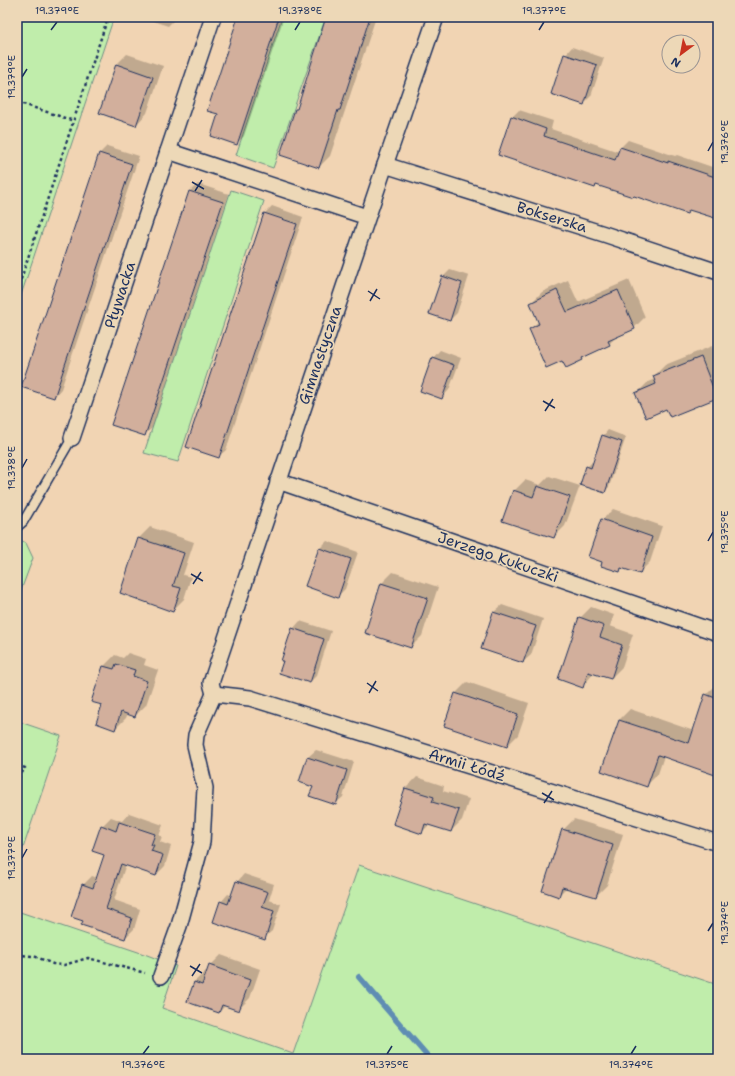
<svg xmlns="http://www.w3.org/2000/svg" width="735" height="1076" font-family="'Shantell Sans',sans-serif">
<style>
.green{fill:#c0edab;stroke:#6e8e84}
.shadow{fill:#0003}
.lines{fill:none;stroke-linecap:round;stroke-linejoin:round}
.stream{stroke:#5e8db3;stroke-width:6}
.building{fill:#d2af9c;stroke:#1b2f5e}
.lane-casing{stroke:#1b2f5e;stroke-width:11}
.street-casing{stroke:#1b2f5e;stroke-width:18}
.path{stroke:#1b2f5e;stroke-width:2.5;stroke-dasharray:3 3;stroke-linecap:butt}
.lane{stroke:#edd8b7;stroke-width:8}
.street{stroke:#edd8b7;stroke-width:15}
.ticks{fill:none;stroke:#1b2f5e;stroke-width:1.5}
.labels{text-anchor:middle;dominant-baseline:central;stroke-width:3.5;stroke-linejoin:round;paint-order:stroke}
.street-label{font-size:15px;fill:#1b2f5e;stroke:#edd8b7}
.neatline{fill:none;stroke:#1b2f5e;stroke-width:1.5}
.ticks-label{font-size:10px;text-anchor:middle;fill:#1b2f5e}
</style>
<rect width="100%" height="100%" fill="#f1d4b3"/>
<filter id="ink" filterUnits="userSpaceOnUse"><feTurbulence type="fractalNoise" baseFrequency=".025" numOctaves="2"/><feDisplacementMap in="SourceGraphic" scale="8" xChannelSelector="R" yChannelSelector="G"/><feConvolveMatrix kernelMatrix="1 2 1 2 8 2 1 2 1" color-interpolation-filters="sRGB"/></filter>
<g filter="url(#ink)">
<g class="green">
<polygon points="17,17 114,17 17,307"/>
<polygon points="282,17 326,17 273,168 236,155"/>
<polygon points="231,190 264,201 178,462 144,453"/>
<polygon points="17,538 26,543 33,558 17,601"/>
<polygon points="17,721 61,736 17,866"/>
<polygon points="359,865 718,985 718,1059 17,1059 17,911 147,955 176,966 162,1008 293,1054"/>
</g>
<g class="shadow">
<polygon points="141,17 177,17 168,26"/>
<polygon points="239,17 284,17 244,136 236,144 220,113"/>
<polygon points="328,17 376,17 330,156 319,167 296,109 298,107"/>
<polygon points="572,47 604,58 591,96 583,104 565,55"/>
<polygon points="127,54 163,66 147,113 136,125 116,65"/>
<polygon points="519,110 553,121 551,129 619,152 620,148 628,140 675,156 677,155 718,169 718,218 691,209 687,213 597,184 595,187 512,117"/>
<polygon points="107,146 139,156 61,389 54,397 22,386 100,153"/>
<polygon points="198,184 229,194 152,428 144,435 113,424 190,191"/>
<polygon points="272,206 303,217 226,450 218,457 264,214"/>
<polygon points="450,270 469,276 457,313 450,320 443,277"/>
<polygon points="568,280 578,302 629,280 645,317 634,328 619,334 609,344 586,356 582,359 567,367 562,359 530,329 539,321 531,303 542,292"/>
<polygon points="712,346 718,362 718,396 717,397 667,408 637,393 648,382 655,379 654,376 665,365"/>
<polygon points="440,350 461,358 449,390 442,398 433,358"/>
<polygon points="608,430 626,437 609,487 604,492 587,467 592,462 594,462 603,436"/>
<polygon points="549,476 580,486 565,526 554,537 514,491 525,480 540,485"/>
<polygon points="613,509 662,526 650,562 639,573 623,568 619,571 604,562 602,520"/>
<polygon points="150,527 194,542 183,575 191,577 184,599 173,610 121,592 139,538"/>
<polygon points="327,541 358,552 345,589 337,597 307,586 320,548"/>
<polygon points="393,572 438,587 422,636 411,647 366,632 382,583"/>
<polygon points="502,605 543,619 531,655 523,662 494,612"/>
<polygon points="591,607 614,615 610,626 633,634 622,667 611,678 594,673 583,686 580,618"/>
<polygon points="300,621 331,631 317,675 310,682 285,661 293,629"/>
<polygon points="128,653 146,659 144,665 158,670 146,705 135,716 128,713 126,718 115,729 103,705 104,666 115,655 123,658"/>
<polygon points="467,682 529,703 518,735 507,746 445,725 456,693"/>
<polygon points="717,684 718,684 718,775 664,756 658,774 647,785 619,720 630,709 694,731 706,695"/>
<polygon points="316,750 354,762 343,797 335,804 314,786 308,757"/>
<polygon points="417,777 444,786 443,791 469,799 462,820 451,831 430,824 421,833 406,788"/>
<polygon points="129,813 163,825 159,836 162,836 160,842 171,846 165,866 156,875 126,864 114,900 140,909 134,929 125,938 84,920 83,885 92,876 98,878 106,854 102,826 111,817 122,821"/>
<polygon points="574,819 623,834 607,885 596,896 567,887 558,896 563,830"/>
<polygon points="244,874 274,884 269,900 281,904 272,931 264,938 221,902 228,894 232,896 237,882"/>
<polygon points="221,955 260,969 250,998 239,1009 226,1005 219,1012 188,1001 194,982 206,971 208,972 210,966"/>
</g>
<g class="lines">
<polyline class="stream" points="359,977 430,1059"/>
</g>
<g class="building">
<polygon points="238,17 279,17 237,145 211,136 218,114 207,111"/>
<polygon points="326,17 370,17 340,110 338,110 319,168 280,155 295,109 297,109"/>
<polygon points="564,54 597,65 584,105 551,94"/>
<polygon points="116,64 153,77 136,126 99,113"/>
<polygon points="511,116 546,129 544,136 615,160 620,147 668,163 668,161 718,178 718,219 689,210 687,214 634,196 633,197 596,185 595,188 498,155"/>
<polygon points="99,153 132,164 54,398 21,387"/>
<polygon points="189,191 223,202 145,436 111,425"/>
<polygon points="264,213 297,224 219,458 186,447"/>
<polygon points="442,276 462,283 450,321 429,314"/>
<polygon points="557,290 567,312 618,290 635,329 608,341 610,345 582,358 583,360 566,368 562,361 546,368 529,329 539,324 530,303"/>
<polygon points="432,357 454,365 442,399 420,391"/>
<polygon points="701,357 717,398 670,417 666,409 646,418 635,393 656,384 653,376"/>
<polygon points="602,435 622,442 605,493 580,485 586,466 591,468"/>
<polygon points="537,486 570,497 554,538 502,521 513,490 533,497"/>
<polygon points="601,519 652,537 640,574 621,568 620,572 601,566 602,562 588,557"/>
<polygon points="138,538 184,553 173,586 181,588 173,612 120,593"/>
<polygon points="319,548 351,559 338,598 305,586"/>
<polygon points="381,583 428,598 411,648 365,633"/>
<polygon points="493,612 536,626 523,663 481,649"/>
<polygon points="579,617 604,626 600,637 622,645 611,679 588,672 583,688 558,679"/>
<polygon points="292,628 324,639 310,683 279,673 283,661 281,661"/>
<polygon points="116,664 135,670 133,676 147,681 135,717 121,712 115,730 96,723 102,705 91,702 103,666 114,669"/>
<polygon points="455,693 518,714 507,747 444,726"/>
<polygon points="705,694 718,699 718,776 658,755 647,787 601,771 619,720 689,743"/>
<polygon points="307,757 347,770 336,805 309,796 313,787 299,782"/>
<polygon points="405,788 434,797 432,802 459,810 451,832 425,824 422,834 393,824"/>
<polygon points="119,822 155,834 151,845 154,845 151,851 163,855 156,876 121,864 106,909 132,918 125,939 81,925 83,921 71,917 82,884 93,888 104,855 92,851 101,825 116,831"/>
<polygon points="562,829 613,845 596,897 562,887 559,897 542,891"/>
<polygon points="236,881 268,892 262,907 274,911 265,940 213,922 220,901 228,904"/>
<polygon points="209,965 250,980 239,1011 222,1005 219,1013 187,1002 194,982 202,985"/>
</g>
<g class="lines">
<g class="lane-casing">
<polyline id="lane" points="17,527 23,522 72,438"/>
</g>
<g class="street-casing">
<g id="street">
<polyline points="168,151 367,217"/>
<polyline points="385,165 604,234 718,272"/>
<polyline points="72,438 213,17"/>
<polyline points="278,481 718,633"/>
<polyline points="214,694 211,683 385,165 436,17"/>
<polyline points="214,694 250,698 718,843"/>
<polyline points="161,976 179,926 202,842 205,788 195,745 196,735 214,694"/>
</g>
</g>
<g class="path">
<polyline points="17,102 74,121"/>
<polyline points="17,291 108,17"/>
<polyline points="17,765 25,768 17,781"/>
<polyline points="17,955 34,956 53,964 64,965 88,958 145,973"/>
</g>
<use href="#lane" class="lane"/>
<use href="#street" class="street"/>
</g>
</g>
<path class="ticks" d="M 51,30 L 57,22M 295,30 L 300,22M 539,30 L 544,22M 22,77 L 27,69M 708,151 L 713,142M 192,182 L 204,189M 195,191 L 202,180M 368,291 L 380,299M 370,301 L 377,289M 543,401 L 555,408M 545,411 L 553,399M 22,468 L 27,459M 708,541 L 713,532M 191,574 L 203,581M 193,584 L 201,572M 367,683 L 378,691M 369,693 L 376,681M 542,793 L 554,800M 544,803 L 552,791M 22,858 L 27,849M 708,931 L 713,923M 190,966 L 202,973M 192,976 L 200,964M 143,1054 L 149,1046M 387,1054 L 392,1046M 631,1054 L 636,1046"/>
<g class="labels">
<g class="street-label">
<text transform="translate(552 217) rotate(17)">Bokserska</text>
<text transform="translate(120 295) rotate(-72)">Pływacka</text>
<text transform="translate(320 355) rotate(-71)">Gimnastyczna</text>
<text transform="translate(498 557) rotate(19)">Jerzego Kukuczki</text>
<text transform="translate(467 765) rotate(17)">Armii Łódź</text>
</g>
</g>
<rect width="735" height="1076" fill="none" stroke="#edd8b7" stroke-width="44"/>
<g transform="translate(681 54) rotate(212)"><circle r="19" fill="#edd8b7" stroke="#999493"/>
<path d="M0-3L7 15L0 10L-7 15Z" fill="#c8321e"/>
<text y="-6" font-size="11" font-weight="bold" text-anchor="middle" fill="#1b2f5e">N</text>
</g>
<rect x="22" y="22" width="691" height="1032" class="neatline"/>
<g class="ticks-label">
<text x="57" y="14">19.379°E</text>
<text x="300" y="14">19.378°E</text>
<text x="544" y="14">19.377°E</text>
<text transform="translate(11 77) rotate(-90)" y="4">19.379°E</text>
<text transform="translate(724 142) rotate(-90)" y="4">19.376°E</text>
<text transform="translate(11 468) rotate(-90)" y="4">19.378°E</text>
<text transform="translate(724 532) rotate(-90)" y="4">19.375°E</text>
<text transform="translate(11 858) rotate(-90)" y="4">19.377°E</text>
<text transform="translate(724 923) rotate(-90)" y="4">19.374°E</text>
<text x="143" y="1068">19.376°E</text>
<text x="387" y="1068">19.375°E</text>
<text x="631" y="1068">19.374°E</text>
</g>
</svg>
